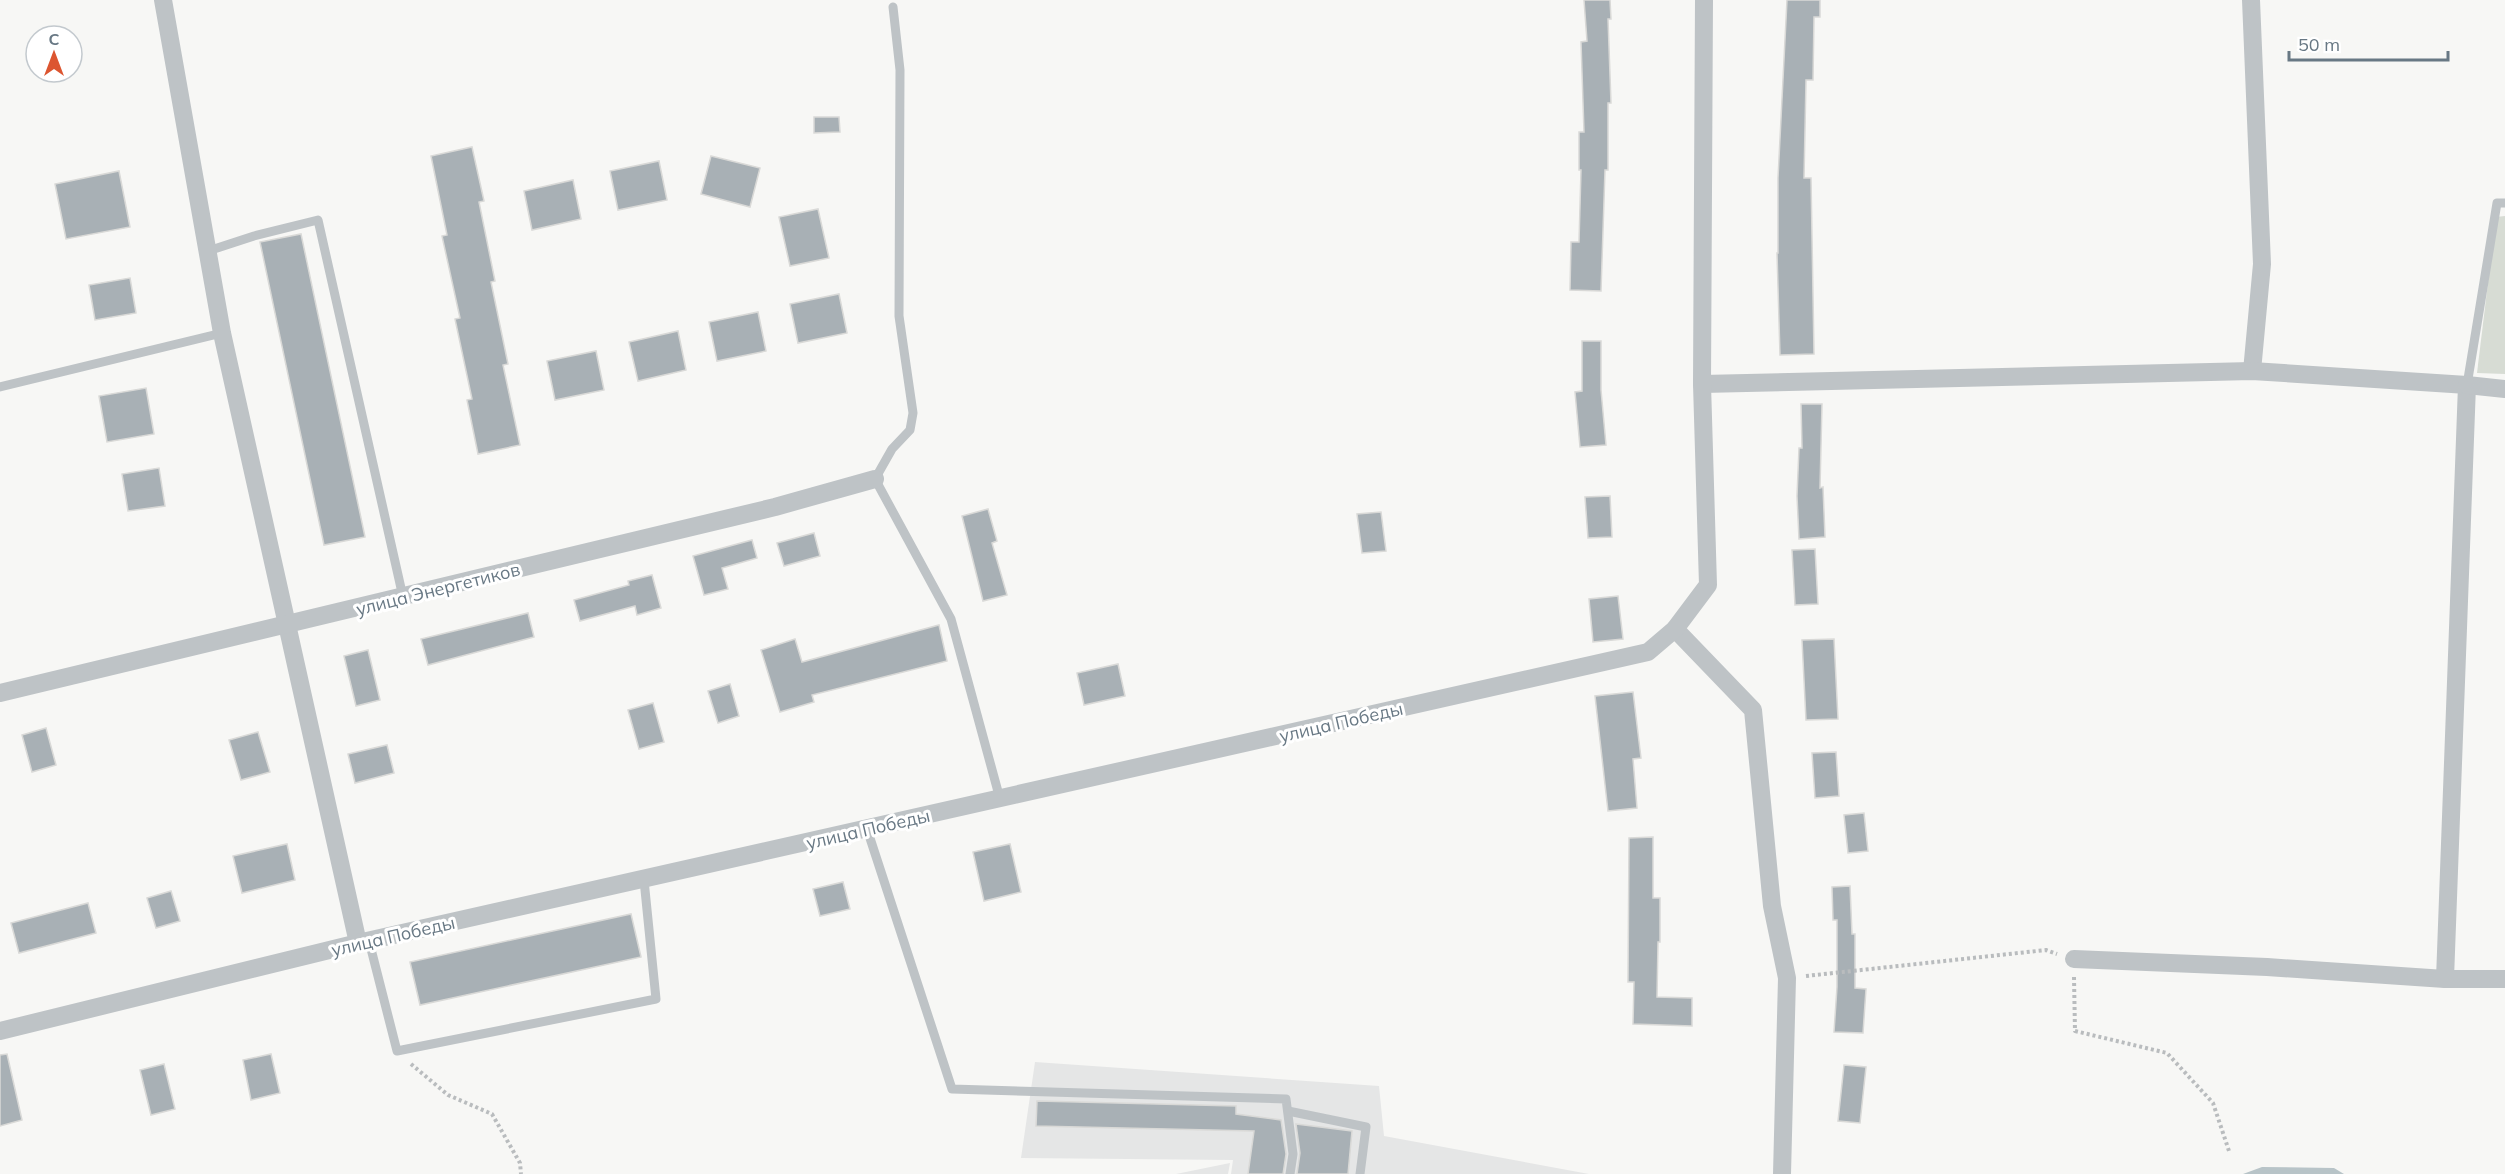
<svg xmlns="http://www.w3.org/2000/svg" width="2505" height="1174" font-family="Mulish,sans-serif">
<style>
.built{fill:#e5e6e6}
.green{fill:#d7dcd4}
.water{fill:#b8c4c8}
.building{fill:#a8b0b5;stroke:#d9d9d7;stroke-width:1.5}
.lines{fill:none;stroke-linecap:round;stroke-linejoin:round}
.path{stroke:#b9bcbe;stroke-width:4;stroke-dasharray:3 3;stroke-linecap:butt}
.lane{stroke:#bec3c6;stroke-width:9}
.street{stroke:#bec3c6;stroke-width:18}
.labels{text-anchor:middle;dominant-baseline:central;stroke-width:6;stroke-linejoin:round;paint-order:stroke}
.street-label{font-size:18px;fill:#687884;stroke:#fff}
</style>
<rect width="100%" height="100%" fill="#f7f7f5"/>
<g class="built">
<polygon points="1035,1062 1379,1086 1384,1136 1589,1174 1231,1174 1233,1160 1021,1158"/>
<polygon points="1230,1163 1228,1174 1176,1174"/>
</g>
<polygon class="green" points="2505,216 2505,374 2477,373 2496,217"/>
<polygon class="water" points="2262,1167 2334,1168 2344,1174 2243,1174"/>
<g class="building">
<polygon points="1584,0 1610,0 1611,19 1608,19 1611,103 1608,103 1608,170 1605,170 1601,291 1570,290 1571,242 1579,242 1581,170 1579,170 1579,132 1584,132 1581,42 1587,41"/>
<polygon points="1787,0 1820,0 1820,17 1814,17 1813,80 1806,80 1804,178 1811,178 1814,354 1780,355 1777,253 1778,253 1778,178"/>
<polygon points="814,117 839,117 840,132 814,133"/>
<polygon points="472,147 484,201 479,202 495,281 491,282 508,364 503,365 520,445 478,454 467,400 472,399 455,319 460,318 442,236 447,235 431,156"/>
<polygon points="711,156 760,168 750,207 701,194"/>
<polygon points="659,161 667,200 618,210 610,171"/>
<polygon points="119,171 130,227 66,239 55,184"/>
<polygon points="573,180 581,219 532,230 524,191"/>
<polygon points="818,209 829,258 790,266 779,217"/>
<polygon points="301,234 365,537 324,545 260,242"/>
<polygon points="130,278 136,313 95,320 89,285"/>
<polygon points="839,294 847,333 798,343 790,304"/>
<polygon points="758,312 766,351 717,361 709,322"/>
<polygon points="678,331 686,370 638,381 629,342"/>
<polygon points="1582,341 1601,341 1601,390 1606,445 1580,447 1575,392 1582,391"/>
<polygon points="596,351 604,390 555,400 547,361"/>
<polygon points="146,388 154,434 107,442 99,396"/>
<polygon points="1801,404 1822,404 1820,488 1823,487 1825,537 1799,539 1797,496 1799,448 1802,448"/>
<polygon points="159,468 165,506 128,511 122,474"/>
<polygon points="1610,496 1612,537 1588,538 1585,497"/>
<polygon points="988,509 997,541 992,543 1007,595 983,601 962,516"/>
<polygon points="1381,512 1386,551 1362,553 1357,514"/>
<polygon points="814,533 820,556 784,566 777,543"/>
<polygon points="752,540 757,558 722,568 728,589 704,595 693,556"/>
<polygon points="1815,549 1818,604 1795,605 1792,550"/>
<polygon points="652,575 661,608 637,615 635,606 580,621 574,600 629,585 628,581"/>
<polygon points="1618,596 1623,639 1593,642 1589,599"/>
<polygon points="528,613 534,637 428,665 421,639"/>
<polygon points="939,625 947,661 812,695 814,702 780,712 761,650 795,639 802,662"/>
<polygon points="1834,639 1838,719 1806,720 1802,640"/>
<polygon points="368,650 380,700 356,706 344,656"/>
<polygon points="1118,664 1125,696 1084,705 1077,673"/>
<polygon points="730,684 739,716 718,723 708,691"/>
<polygon points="1633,692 1641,758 1633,759 1637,808 1608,811 1595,696"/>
<polygon points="653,703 664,742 639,749 628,710"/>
<polygon points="46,728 56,765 32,772 22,735"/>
<polygon points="258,732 270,772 241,780 229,740"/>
<polygon points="387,745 394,773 355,783 348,754"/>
<polygon points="1836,752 1839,796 1815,798 1812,753"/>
<polygon points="1864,813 1868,851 1848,853 1844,815"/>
<polygon points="1653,837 1653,898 1660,898 1660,942 1658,942 1657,997 1692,998 1692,1026 1633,1024 1634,982 1628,982 1629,838"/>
<polygon points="287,844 295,880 242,893 233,856"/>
<polygon points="1010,844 1021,892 984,901 973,852"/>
<polygon points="843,882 850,909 820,916 813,889"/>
<polygon points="1850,886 1852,934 1855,934 1855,988 1866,989 1863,1033 1834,1032 1837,987 1837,920 1833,920 1832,887"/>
<polygon points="171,891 180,921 156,928 147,898"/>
<polygon points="88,903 96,933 19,953 11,923"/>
<polygon points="631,914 641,957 420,1005 410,962"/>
<polygon points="7,1054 22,1120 0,1126 0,1055"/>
<polygon points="271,1054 280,1093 251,1100 243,1060"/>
<polygon points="164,1064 175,1109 151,1115 140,1070"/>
<polygon points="1844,1065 1866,1067 1860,1123 1838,1121"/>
<polygon points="1037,1101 1236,1106 1236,1114 1281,1120 1286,1154 1283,1174 1248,1174 1254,1131 1036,1126"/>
<polygon points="1296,1124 1352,1131 1348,1174 1297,1174 1300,1153"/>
</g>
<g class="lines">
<g class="path">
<polyline points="1806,976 2046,950 2057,954"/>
<polyline points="2074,977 2075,1031 2167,1053 2213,1103 2229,1151"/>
<polyline points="411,1064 448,1095 492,1114 520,1163 521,1174"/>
</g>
<g class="lane">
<polyline points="893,7 900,70 899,316 913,413 910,430 892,449 875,479 951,619 1000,799"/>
<polyline points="208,251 254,236 318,220 403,597"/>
<polyline points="2467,385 2497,203 2505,203"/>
<polyline points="0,387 222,333"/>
<polyline points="867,829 952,1089 1286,1099 1293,1154 1290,1174"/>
<polyline points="369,941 397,1051 656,999 644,880"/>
<polyline points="1288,1111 1366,1127 1360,1174"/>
</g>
<g class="street">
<polyline points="163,0 222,333 358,943"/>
<polyline points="2251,0 2262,264 2252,371"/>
<polyline points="1702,384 2252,371 2467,385 2445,979"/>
<polyline points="2467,385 2505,389"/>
<polyline points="1675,629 1753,710 1772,906 1787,978 1782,1174"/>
<polyline points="0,693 775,507 875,479"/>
<polyline points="2074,959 2267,967 2445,979 2505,979"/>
<polyline points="0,1031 358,943 1648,652 1675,629 1708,585 1702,384 1704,0"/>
</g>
</g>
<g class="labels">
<g class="street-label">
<text transform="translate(438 589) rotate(-14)">улица Энергетиков</text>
<text transform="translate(1341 722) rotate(-13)">улица Победы</text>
<text transform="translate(868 829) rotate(-13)">улица Победы</text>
<text transform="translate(393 936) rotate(-13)">улица Победы</text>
</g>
</g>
<g transform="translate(54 54)"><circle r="28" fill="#ffffff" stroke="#c3c9ce" stroke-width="1.5"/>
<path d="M0-4.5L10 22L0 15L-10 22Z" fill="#dc5530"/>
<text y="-9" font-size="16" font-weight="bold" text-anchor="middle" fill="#687884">С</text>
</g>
<path d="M2289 51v9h159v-9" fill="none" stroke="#687884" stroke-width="3"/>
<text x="2298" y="51" font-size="18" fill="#687884" stroke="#ffffff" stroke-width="4.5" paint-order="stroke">50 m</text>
</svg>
